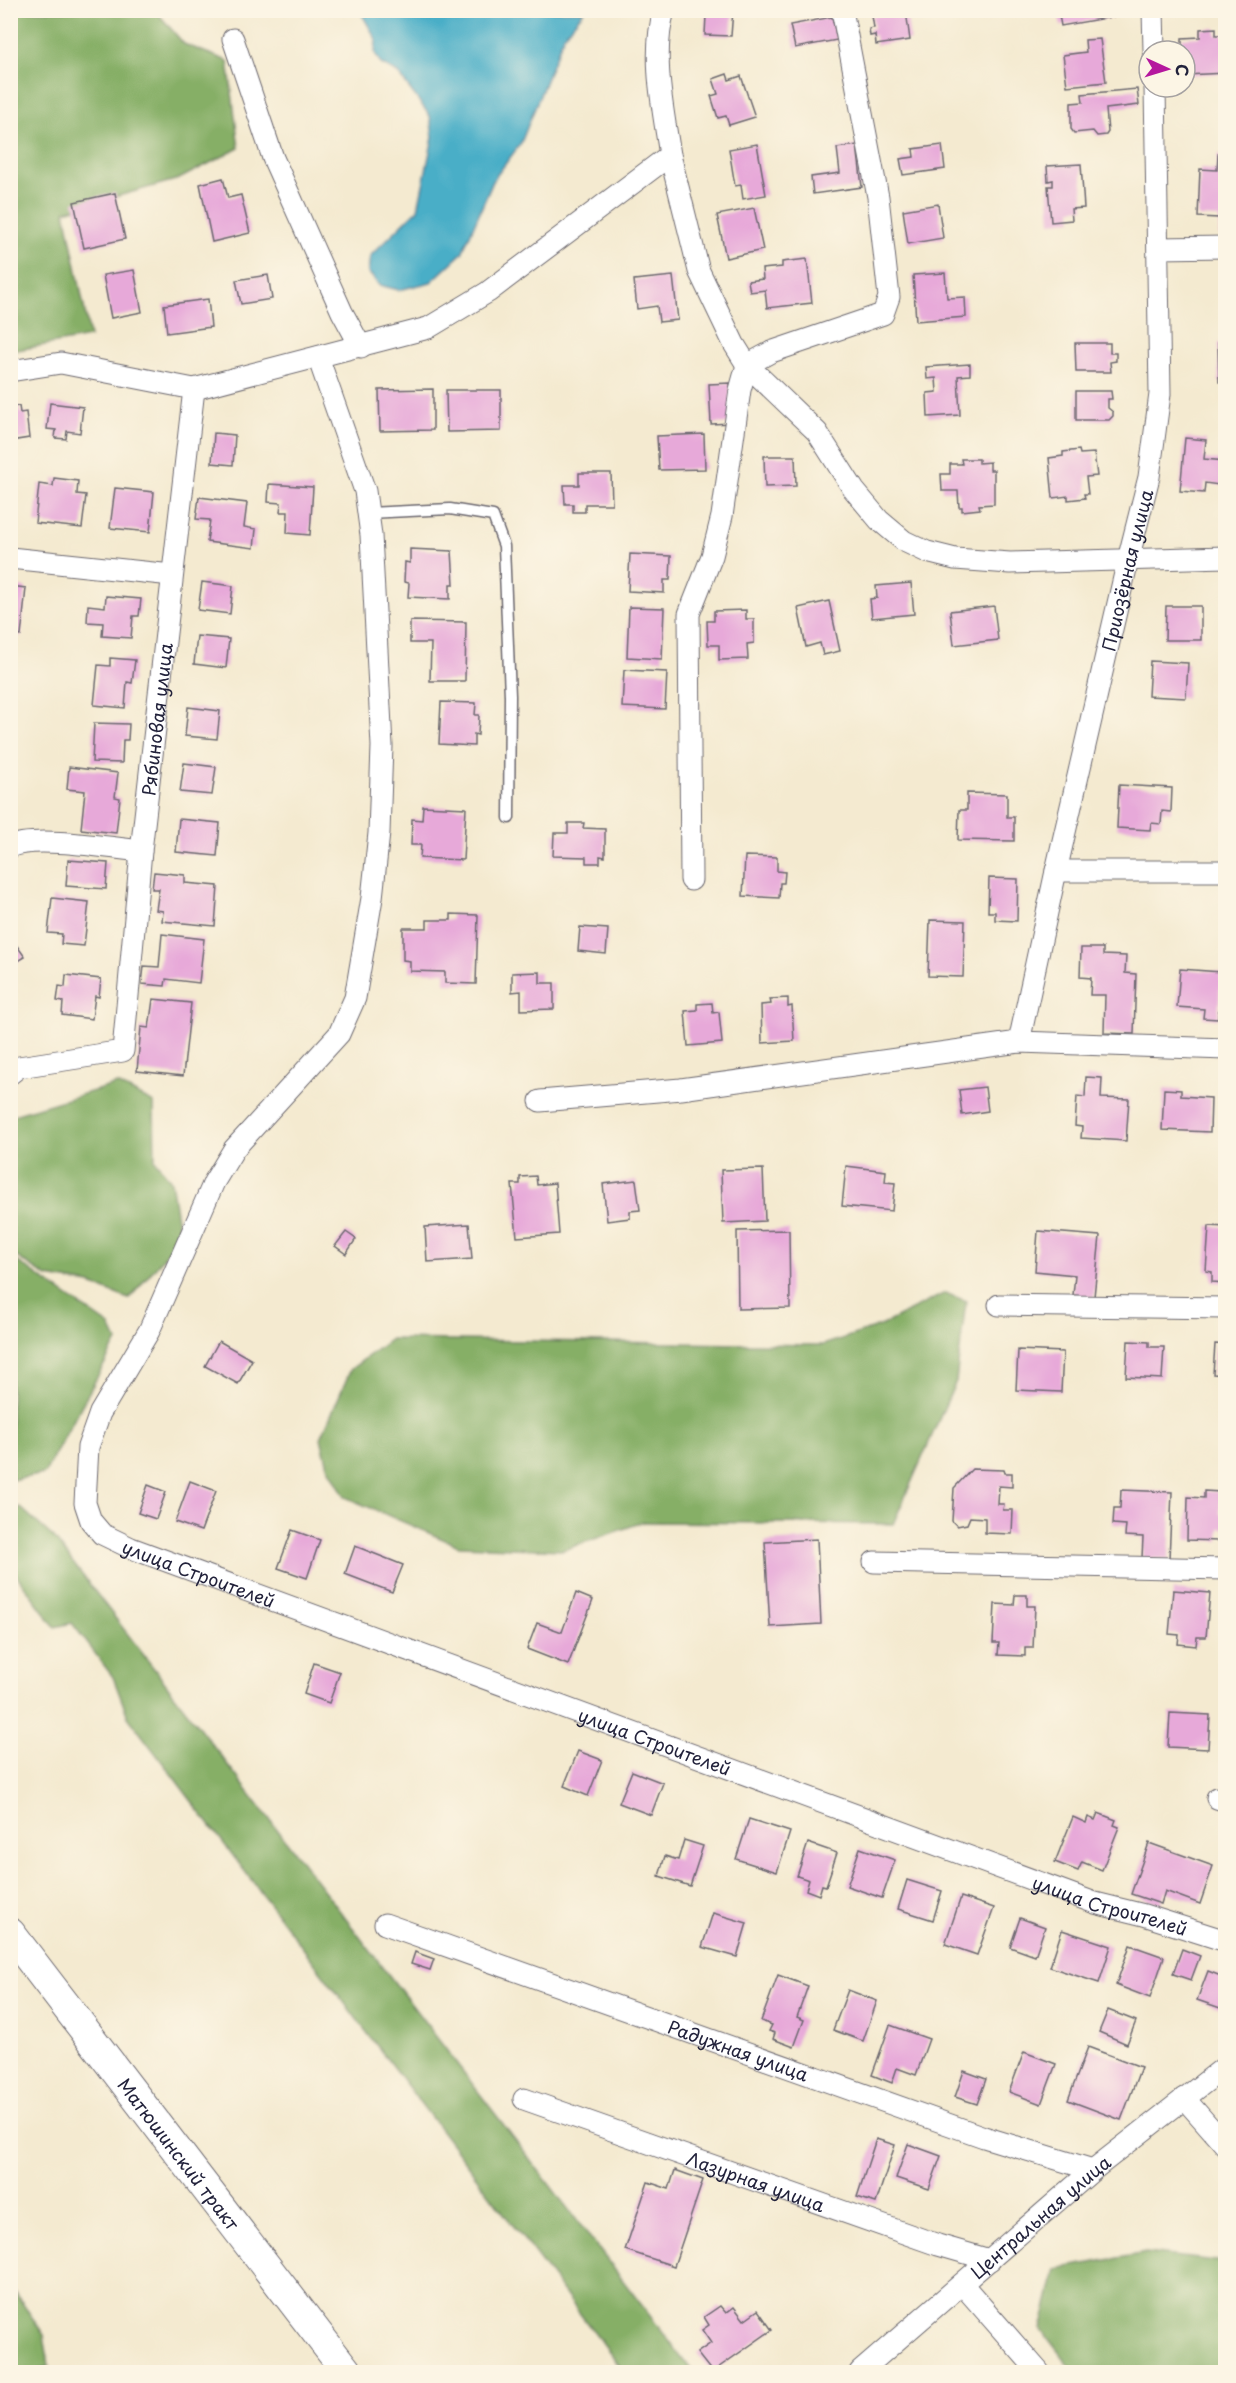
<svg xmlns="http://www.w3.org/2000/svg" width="1236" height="2383" font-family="'Playpen Sans',sans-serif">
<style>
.forest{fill:#86af66;stroke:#546850;stroke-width:1.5}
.water{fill:#48aec7;stroke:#356881;stroke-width:1.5}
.building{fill:#e7a9d9}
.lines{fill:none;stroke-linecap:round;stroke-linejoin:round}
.lane-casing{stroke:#6c686f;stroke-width:13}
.street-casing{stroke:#6c686f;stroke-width:23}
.secondary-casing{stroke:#6c686f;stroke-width:32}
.lane{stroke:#fff;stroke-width:10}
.street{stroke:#fff;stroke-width:21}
.secondary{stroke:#fff;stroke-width:30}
.labels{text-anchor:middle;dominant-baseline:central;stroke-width:6;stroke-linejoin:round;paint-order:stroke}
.street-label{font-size:18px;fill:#22223b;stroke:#fcf5e5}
</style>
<rect width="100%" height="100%" fill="#fcf5e5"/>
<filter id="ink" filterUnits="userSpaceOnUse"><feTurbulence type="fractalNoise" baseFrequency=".0167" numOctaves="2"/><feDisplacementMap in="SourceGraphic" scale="12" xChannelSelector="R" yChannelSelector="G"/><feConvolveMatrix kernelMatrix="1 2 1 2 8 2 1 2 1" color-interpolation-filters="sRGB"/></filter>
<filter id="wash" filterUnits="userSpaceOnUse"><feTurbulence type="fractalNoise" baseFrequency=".008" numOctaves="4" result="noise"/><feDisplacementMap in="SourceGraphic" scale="24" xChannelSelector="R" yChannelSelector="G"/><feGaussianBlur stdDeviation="1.35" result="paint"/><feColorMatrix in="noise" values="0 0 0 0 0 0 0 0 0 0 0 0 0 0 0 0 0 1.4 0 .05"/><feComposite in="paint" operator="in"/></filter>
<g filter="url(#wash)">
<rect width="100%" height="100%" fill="#f4ead0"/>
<g class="forest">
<polygon points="11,11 156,11 184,44 228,61 239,148 179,179 65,211 90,337 11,351"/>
<polygon points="117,1084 154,1103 155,1160 171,1181 180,1238 129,1299 90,1284 47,1277 11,1253 10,1116"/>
<polygon points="11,1257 110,1326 117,1341 44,1474 11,1480"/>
<polygon points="945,1293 966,1301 956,1381 893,1524 643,1522 563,1550 459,1546 345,1497 328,1466 321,1438 351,1369 391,1339 823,1345 880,1326"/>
<polygon points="20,1507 54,1538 693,2372 624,2372 128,1717 113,1677 72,1623 55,1627 11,1568 11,1509"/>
<polygon points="1146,2253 1225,2262 1225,2372 1074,2372 1041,2329 1056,2269"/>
<polygon points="11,2286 44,2335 49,2366 34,2372 11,2372"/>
</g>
<polygon class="water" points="360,11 584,11 564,35 521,143 494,179 462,253 431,282 399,290 379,285 368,272 370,256 418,209 433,137 430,116 398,73 381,64 375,53 376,39"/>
<g id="blocks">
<g class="building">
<polygon points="702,10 733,10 731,36 705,35 706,15"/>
<polygon points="1058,10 1128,10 1129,14 1061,26"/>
<polygon points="906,11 910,40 876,45 875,35 870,36 869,29 874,28 872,16"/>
<polygon points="832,17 837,40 795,48 790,25"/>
<polygon points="1216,28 1216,35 1226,35 1226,73 1185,75 1185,51 1182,51 1182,38 1200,37 1200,29"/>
<polygon points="1100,39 1106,82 1067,86 1063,55 1086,52 1085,40"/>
<polygon points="727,74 729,80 741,76 755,117 729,125 726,116 718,118 711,96 718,94 713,79"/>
<polygon points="1137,89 1139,105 1106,109 1108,132 1106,135 1097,136 1093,131 1074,133 1071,129 1071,103 1083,102 1082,94"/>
<polygon points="757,144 766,195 743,199 741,185 735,186 729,149"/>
<polygon points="857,145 862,187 813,194 811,177 840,173 837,148"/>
<polygon points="942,145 945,169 903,175 900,159 914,157 913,149"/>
<polygon points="1218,154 1226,154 1226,237 1219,236 1219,218 1198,217 1200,169 1217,170"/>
<polygon points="1081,164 1084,208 1071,209 1072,220 1051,222 1048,186 1053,186 1053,180 1048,181 1047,166"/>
<polygon points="223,178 228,198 241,195 250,233 212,242 200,184"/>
<polygon points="115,193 125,239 84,248 74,202"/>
<polygon points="938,204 943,238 908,244 903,210"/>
<polygon points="754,208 763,250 726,258 717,215"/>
<polygon points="807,259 812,303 767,308 765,290 750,292 748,281 763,279 762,269 782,267 782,262"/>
<polygon points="134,270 142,312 111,318 103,275"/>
<polygon points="945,273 947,298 965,297 966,317 916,321 913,275"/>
<polygon points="268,275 272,299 241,304 236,280"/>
<polygon points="673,276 678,320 659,322 657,306 637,309 634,280"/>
<polygon points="208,299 211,327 167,333 164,305"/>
<polygon points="1075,343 1110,343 1110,353 1116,353 1116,361 1110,362 1111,372 1076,372"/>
<polygon points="1218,343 1226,343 1226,382 1219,382"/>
<polygon points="970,364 970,375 958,376 960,415 928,417 927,393 937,392 936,378 927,379 926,367"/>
<polygon points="730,383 732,423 711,424 709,384"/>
<polygon points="433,389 433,430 380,431 379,390"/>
<polygon points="446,390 501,390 501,431 447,432"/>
<polygon points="1076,391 1111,391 1112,399 1108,399 1108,408 1113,412 1113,416 1109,420 1076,420"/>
<polygon points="50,403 83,407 80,433 67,431 66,439 55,438 56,430 47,429"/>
<polygon points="19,406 20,413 26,412 29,438 10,441 10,407"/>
<polygon points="214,433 235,435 233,465 212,463"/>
<polygon points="704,434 705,469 659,470 657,436"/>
<polygon points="1185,438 1206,440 1204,459 1226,461 1226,486 1205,483 1204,493 1180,491"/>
<polygon points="1079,450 1080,454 1094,453 1097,476 1086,477 1088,494 1084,494 1085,498 1068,500 1068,496 1053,498 1049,458 1063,456 1063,452"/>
<polygon points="764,456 795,456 796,486 765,487"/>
<polygon points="961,459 979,459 979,463 990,462 990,470 994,470 994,504 979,505 980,509 962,511 962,507 959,507 958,491 942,491 941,474 950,474 950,464 962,464"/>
<polygon points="579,473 611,473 612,504 585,504 585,512 573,512 573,504 565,504 564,485 579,485"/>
<polygon points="54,478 78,481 77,494 86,495 82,528 35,523 39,484 53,486"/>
<polygon points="269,484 313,487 310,535 287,533 288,512 280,512 281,503 268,502"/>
<polygon points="115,488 154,492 150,532 110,528"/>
<polygon points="199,497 247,503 244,527 256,529 254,548 207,542 210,520 196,519"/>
<polygon points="410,549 452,551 454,584 450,584 450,599 408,597 409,583 404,582 405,562 410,563"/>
<polygon points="630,554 671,556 670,580 664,580 664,593 628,591"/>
<polygon points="202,582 233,586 230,614 198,610"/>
<polygon points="911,583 914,614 872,618 870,599 877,598 876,586"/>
<polygon points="10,586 26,588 21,636 10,635"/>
<polygon points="106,596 141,599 139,616 133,616 131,638 102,636 103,623 87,622 88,605 105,607"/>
<polygon points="829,601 840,651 823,655 820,643 806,647 798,608"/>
<polygon points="994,606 998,640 954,645 950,611"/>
<polygon points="1166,606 1201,606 1201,640 1165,640"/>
<polygon points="629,607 664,608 662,659 627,657"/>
<polygon points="746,610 746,619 754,619 754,643 747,644 748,659 719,660 719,645 708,645 707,621 714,621 714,611"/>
<polygon points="410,621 466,622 465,681 430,681 431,643 410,643"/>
<polygon points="197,636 229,639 226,668 194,664"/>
<polygon points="110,658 135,660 132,683 127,682 125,708 94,705 98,665 110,666"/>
<polygon points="1150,661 1188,663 1186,698 1148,696"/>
<polygon points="624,670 667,672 665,709 622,707"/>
<polygon points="441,702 476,703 475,715 479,715 478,735 474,734 474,746 439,744"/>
<polygon points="188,707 220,711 217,739 185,736"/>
<polygon points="94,723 129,724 128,740 123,740 122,763 92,762"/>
<polygon points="184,763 216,767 212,795 180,792"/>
<polygon points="69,767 118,773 115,797 120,798 116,833 81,829 85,791 67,789"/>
<polygon points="1119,785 1172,788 1171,812 1162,811 1161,824 1151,823 1150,830 1117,828"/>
<polygon points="967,793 1007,794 1007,817 1014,817 1014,841 958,840 959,810 967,810"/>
<polygon points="423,806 466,808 463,860 420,858 421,845 411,845 412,819 422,820"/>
<polygon points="179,819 220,823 217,856 176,852"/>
<polygon points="568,823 584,823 583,828 605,829 605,857 600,856 600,863 586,863 586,857 553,856 554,833 568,833"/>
<polygon points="745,856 777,857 777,871 785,872 784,883 780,883 779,898 743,896"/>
<polygon points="68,860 108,863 106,889 66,886"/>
<polygon points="154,872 185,875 185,883 218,886 215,926 162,921 163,911 156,910 159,889 152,889"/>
<polygon points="989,878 1018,879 1017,921 995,920 995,912 988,912"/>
<polygon points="52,898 89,902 84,946 61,944 62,934 48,933"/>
<polygon points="451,914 478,915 476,984 445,983 445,972 410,971 410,961 403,960 403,928 427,928 427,920 451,920"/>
<polygon points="930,920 965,921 963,977 928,976"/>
<polygon points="580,927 608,929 606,954 578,951"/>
<polygon points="162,934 204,939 199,983 166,979 165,986 142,984 144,966 159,967"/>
<polygon points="10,936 25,957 10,966"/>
<polygon points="1081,948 1103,948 1103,955 1126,956 1125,973 1136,974 1134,1034 1104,1033 1105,995 1090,995 1091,978 1080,977"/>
<polygon points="1180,969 1221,972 1218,1019 1203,1018 1204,1009 1177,1007"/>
<polygon points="540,972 540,983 554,983 554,1009 521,1010 521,991 512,992 512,973"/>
<polygon points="66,975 101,979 99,997 95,996 92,1019 62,1015 63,1002 57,1001 59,986 65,987"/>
<polygon points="788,998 788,1007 792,1006 794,1041 762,1043 761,1005 771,1004 770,999"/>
<polygon points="153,999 191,1003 183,1076 137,1071 141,1027 149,1028"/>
<polygon points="712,1003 713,1013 719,1012 722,1043 688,1046 685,1011 697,1010 697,1004"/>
<polygon points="1086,1077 1102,1078 1101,1098 1129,1099 1126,1141 1081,1138 1082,1127 1075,1126 1077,1096 1085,1097"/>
<polygon points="985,1087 988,1111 962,1115 959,1090"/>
<polygon points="1164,1089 1181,1090 1181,1096 1211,1098 1210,1132 1162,1130"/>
<polygon points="846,1166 886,1171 885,1182 895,1183 892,1211 842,1206"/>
<polygon points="763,1169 765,1221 723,1223 721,1170"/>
<polygon points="536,1176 537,1185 555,1183 559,1234 517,1237 512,1184 520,1184 520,1177"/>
<polygon points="636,1180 640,1210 630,1211 630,1218 607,1221 603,1184"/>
<polygon points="469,1224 472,1259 427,1262 425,1227"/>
<polygon points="1209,1226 1226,1227 1226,1283 1212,1282 1212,1272 1206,1271"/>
<polygon points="789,1230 790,1308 738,1309 737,1231"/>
<polygon points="1038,1231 1100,1236 1094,1297 1073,1295 1075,1275 1035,1271"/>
<polygon points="346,1232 356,1239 346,1254 335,1246"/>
<polygon points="219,1341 252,1360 238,1384 205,1366"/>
<polygon points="1128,1341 1149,1342 1149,1347 1164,1347 1162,1379 1126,1377"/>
<polygon points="1215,1344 1226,1345 1226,1375 1213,1374"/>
<polygon points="1018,1350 1063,1352 1061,1392 1016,1390"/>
<polygon points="972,1469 1004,1470 1005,1473 1012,1473 1012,1487 999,1486 998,1504 1004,1504 1003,1510 1013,1510 1012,1534 985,1533 985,1518 970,1517 967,1524 957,1526 952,1521 954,1488"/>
<polygon points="190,1481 216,1491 201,1531 175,1522"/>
<polygon points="148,1485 166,1492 156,1519 138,1513"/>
<polygon points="1121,1490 1172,1492 1169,1559 1142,1558 1143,1537 1125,1536 1126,1525 1113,1524 1114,1508 1120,1508"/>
<polygon points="1204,1491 1221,1492 1220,1514 1226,1515 1226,1529 1220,1528 1219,1541 1187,1540 1188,1497 1204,1498"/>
<polygon points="292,1530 320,1540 307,1578 278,1568"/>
<polygon points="817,1539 821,1624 770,1627 765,1542"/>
<polygon points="355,1546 403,1565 392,1592 345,1574"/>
<polygon points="1173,1590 1210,1593 1206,1637 1197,1637 1196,1646 1178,1644 1179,1635 1169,1634"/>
<polygon points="576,1593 593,1600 568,1665 527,1649 537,1623 562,1632"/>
<polygon points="1015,1595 1027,1595 1027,1606 1035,1606 1033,1648 1025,1648 1025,1656 998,1655 999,1643 993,1643 995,1604 1014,1605"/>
<polygon points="314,1663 340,1672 329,1703 304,1694"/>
<polygon points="1170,1713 1210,1715 1208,1749 1168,1747"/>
<polygon points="578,1751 602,1760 588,1796 564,1786"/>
<polygon points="632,1771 663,1783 651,1815 619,1803"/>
<polygon points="1098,1813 1116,1820 1114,1825 1119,1827 1102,1870 1082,1862 1078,1871 1055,1862 1073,1817 1086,1823 1088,1817 1095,1820"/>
<polygon points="749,1819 790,1832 777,1872 736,1859"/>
<polygon points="684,1840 703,1846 690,1886 659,1876 665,1856 678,1860"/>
<polygon points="808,1843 837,1853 826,1886 822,1885 819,1895 806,1890 809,1880 797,1876"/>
<polygon points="1149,1843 1213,1866 1200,1904 1165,1891 1161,1904 1131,1894"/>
<polygon points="860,1848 895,1860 882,1898 847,1886"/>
<polygon points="907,1880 942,1891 933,1920 898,1909"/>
<polygon points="961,1897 994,1908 977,1955 945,1944"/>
<polygon points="713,1913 747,1923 737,1957 702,1947"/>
<polygon points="1020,1918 1045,1927 1035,1956 1010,1947"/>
<polygon points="1062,1930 1111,1946 1099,1983 1050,1967"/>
<polygon points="1130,1945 1164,1957 1150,1998 1116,1985"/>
<polygon points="1182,1949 1200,1956 1191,1980 1173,1974"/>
<polygon points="415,1952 434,1959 430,1970 411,1964"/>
<polygon points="1208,1971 1226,1978 1226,2010 1197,2000"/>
<polygon points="778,1975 808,1986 797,2017 804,2020 794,2047 773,2039 775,2033 769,2031 772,2025 761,2021"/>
<polygon points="848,1990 877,2001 863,2041 833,2030"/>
<polygon points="1108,2010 1136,2021 1127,2044 1099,2032"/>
<polygon points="890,2025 929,2039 916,2075 897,2068 892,2083 872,2075"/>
<polygon points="1088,2047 1141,2067 1121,2120 1068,2100"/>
<polygon points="1024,2052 1056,2064 1041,2104 1009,2092"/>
<polygon points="964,2071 986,2079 977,2104 955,2097"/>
<polygon points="876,2139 895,2145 876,2203 857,2197"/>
<polygon points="908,2144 941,2156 929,2189 896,2178"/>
<polygon points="675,2170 703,2180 674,2266 625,2250 648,2182 669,2189"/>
<polygon points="720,2306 726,2313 734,2307 744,2320 758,2310 772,2330 712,2372 697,2353 711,2343 702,2330 709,2325 704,2317"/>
</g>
</g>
</g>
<g filter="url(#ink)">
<use href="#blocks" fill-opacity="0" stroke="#6c686f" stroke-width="1.5"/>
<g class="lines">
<g class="lane-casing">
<polyline id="lane" points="368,513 450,509 493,516 504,546 510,696 509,818"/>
</g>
<g class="street-casing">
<g id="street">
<polyline points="1153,10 1154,51"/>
<polyline points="233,39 273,158 342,312 361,347"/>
<polyline points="670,155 699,271 734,344 747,365 817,432 854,490 879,520 904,541 927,552 955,559 1010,563 1226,557"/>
<polyline points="1159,248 1226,247"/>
<path id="s1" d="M 318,357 L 365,491 L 371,535 L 382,746 L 379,833 L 372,898 L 355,998 L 339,1034 L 234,1149 L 214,1182 L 149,1331 L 100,1413 L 88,1447 L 85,1503 L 91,1521 L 102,1534 L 131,1548 L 1095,1903 L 1144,1915 L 1226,1941"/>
<path d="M 10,371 L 61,363 L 194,389 L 428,328 L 488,292 L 670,155 C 663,108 651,57 664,10"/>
<polyline points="10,558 172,575"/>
<path d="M 10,847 C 33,835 112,848 141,851"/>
<polyline points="1056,871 1226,871"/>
<polyline points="691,880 689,614 712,556 722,516 740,390 747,365 771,352 883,314 889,297 878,197 842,10"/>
<path id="s2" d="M 1019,1042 L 1056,871 L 1128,560 L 1149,477 L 1160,394 L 1155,87"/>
<path id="s3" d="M 10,1074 L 19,1067 L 123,1051 L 141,851 L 194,389"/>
<polyline points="540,1101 681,1089 1019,1042 1226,1049"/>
<polyline points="999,1305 1226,1308"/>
<polyline points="874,1562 1226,1569"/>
<polyline points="1217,1798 1226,1801"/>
<path id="s4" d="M 385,1924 L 984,2137 L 1093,2170"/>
<polyline points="1184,2098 1226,2146"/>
<path id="s5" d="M 524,2099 L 938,2245 L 990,2260"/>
<polyline points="962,2284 1039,2372"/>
<path id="s6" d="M 860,2372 L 1093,2170 L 1226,2066"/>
</g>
</g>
<g class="secondary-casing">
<g id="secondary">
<path id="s7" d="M 10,1933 L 347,2372"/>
</g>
</g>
<use href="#lane" class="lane"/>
<use href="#street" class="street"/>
<use href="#secondary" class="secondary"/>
</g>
</g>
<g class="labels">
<g class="street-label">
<text stroke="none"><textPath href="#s2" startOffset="484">Приозёрная улица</textPath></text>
<text stroke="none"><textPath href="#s3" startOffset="450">Рябиновая улица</textPath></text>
<text stroke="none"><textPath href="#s1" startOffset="1376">улица Строителей</textPath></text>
<text stroke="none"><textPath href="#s1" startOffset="1862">улица Строителей</textPath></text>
<text stroke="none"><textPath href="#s1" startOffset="2346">улица Строителей</textPath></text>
<text stroke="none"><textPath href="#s4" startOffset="375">Радужная улица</textPath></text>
<text stroke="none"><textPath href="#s7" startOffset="278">Матюшинский тракт</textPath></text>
<text stroke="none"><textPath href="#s5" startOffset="246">Лазурная улица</textPath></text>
<text stroke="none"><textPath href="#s6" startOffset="238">Центральная улица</textPath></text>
</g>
</g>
<rect width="1236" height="2383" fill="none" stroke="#fcf5e5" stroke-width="36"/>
<g transform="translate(1167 69) rotate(94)"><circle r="28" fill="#fcf5e5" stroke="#a5a1a1" stroke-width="1.5"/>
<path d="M0-4.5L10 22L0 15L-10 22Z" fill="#b5179e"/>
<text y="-9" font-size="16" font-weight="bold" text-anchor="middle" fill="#22223b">С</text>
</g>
</svg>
